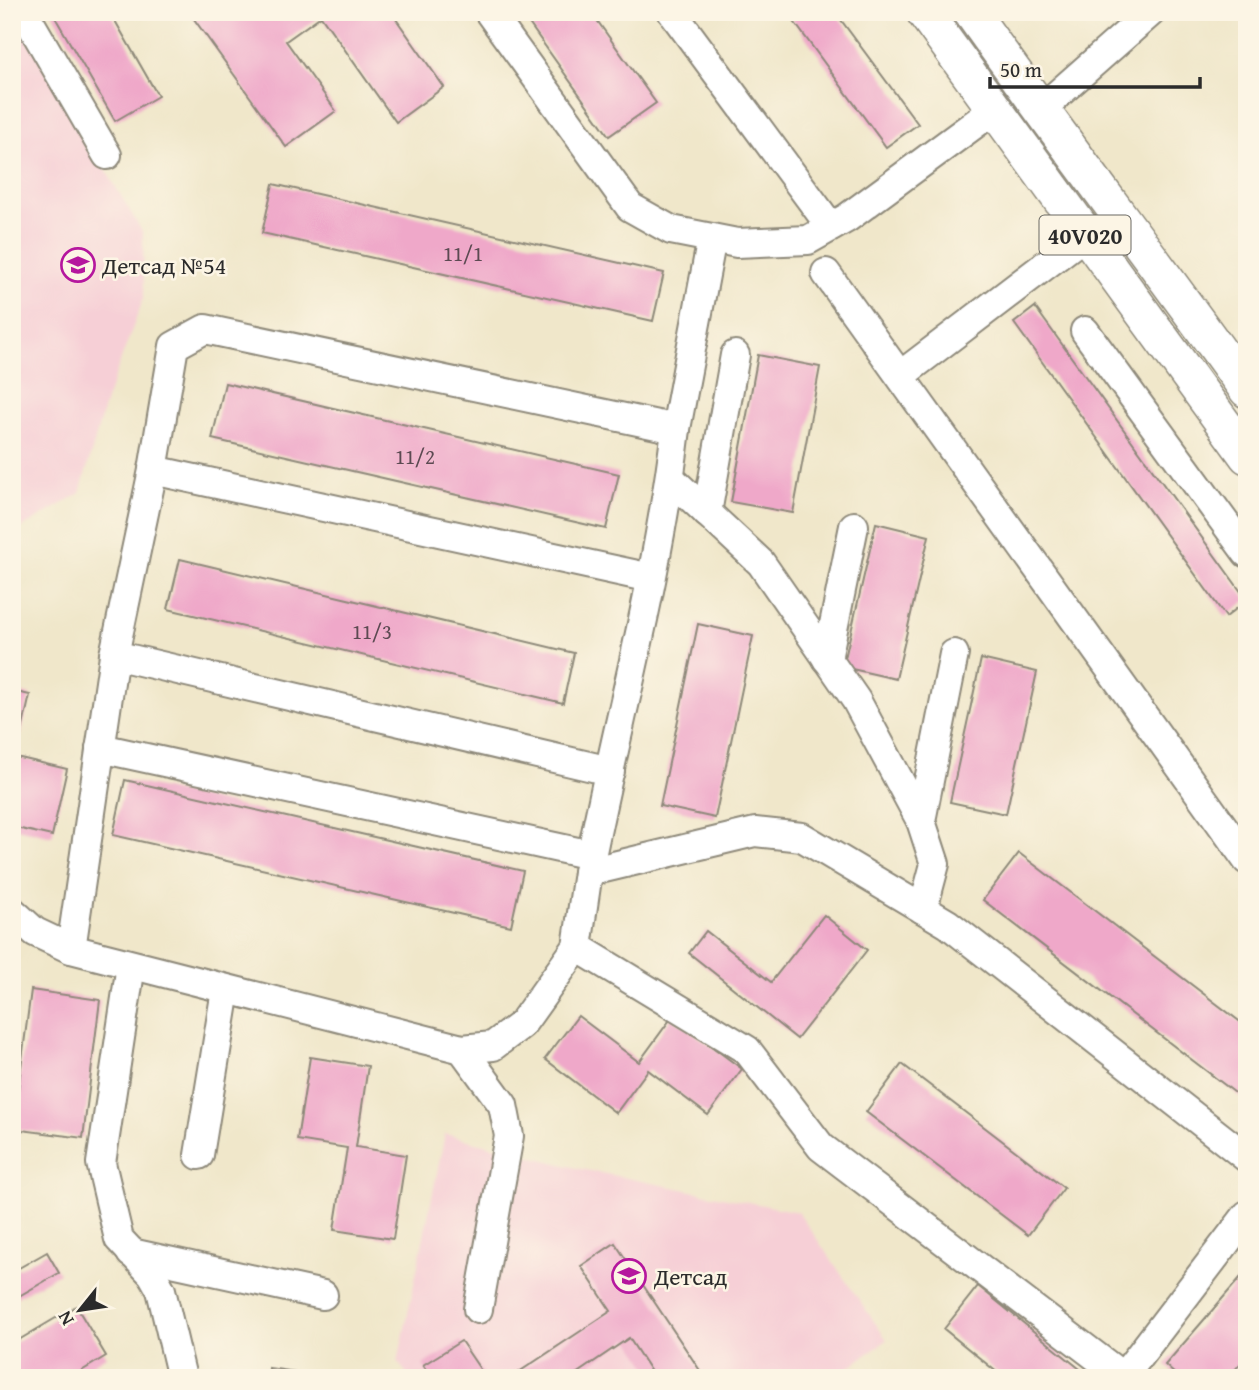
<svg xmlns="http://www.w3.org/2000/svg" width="1259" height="1390" font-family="'Gentium Book Plus',serif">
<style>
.built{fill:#f6cfd6}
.building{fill:#efa8c9}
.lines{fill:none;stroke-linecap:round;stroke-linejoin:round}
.minor-casing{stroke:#8e897a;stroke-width:32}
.major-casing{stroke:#8e897a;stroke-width:38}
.minor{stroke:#fff;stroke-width:28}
.major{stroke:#fff;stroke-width:35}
.labels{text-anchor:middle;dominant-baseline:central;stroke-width:5;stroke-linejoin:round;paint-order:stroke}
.number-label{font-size:21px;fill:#5c4a52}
.shield{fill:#fcf5e5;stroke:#6a6863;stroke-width:2}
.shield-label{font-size:23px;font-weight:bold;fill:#2b2b2b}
.poi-label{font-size:24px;fill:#2b2b2b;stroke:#fcf5e5;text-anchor:start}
</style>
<rect width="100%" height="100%" fill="#fcf5e5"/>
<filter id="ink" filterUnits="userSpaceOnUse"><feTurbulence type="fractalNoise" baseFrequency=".0143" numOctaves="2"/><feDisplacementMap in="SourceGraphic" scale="14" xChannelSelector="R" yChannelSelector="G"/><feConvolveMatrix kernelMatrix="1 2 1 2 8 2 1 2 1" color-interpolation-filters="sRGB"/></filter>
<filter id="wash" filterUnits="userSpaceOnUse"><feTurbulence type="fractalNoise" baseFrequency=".00686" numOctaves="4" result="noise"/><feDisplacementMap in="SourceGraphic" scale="28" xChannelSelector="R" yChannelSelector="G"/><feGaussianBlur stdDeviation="1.57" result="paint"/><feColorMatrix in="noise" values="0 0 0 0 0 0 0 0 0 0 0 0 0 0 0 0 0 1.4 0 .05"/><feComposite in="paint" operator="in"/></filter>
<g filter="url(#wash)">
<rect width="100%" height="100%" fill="#f0e7ca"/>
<g class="built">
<polygon points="12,12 143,233 144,297 106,400 80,493 12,534"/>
<polygon points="445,1134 576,1168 798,1212 887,1340 834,1378 410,1378 398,1362"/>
</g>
<g id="blocks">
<g class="building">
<polygon points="52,12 110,12 158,96 115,121"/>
<polygon points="204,12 266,12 269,18 277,12 391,12 444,87 396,122 321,16 286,41 336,111 286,147 194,19"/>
<polygon points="521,12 591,12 656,103 609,136"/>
<polygon points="787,12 835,12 918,124 886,147"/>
<polygon points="273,184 664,273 653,321 262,233"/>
<polygon points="1035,307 1247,600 1226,617 1014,323"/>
<polygon points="758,355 820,367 793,513 731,502"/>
<polygon points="225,383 619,474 606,529 212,439"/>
<polygon points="876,523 929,536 896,679 843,667"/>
<polygon points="180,559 574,653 563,703 168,609"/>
<polygon points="698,624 753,636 715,818 660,806"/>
<polygon points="981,659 1037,672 1006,814 950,802"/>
<polygon points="12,691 30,695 16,757 67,769 52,836 12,827"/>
<polygon points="125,780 523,871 511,926 113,835"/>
<polygon points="1019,853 1247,1027 1247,1102 983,900"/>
<polygon points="824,915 867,950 797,1039 689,953 706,931 771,982"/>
<polygon points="31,990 100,1000 83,1138 13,1129"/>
<polygon points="578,1016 639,1062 672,1017 742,1069 708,1115 648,1070 616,1113 545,1059"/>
<polygon points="310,1057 368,1066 356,1147 406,1155 393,1239 334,1230 347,1148 297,1140"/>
<polygon points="902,1064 1064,1188 1028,1235 866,1112"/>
<polygon points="615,1243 705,1378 655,1378 629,1338 570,1378 510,1378 611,1311 581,1266"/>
<polygon points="47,1252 59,1273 12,1300 12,1272"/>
<polygon points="1247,1270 1247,1356 1228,1378 1179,1378 1165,1365"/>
<polygon points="978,1286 1091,1378 1004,1378 944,1329"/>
<polygon points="76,1306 106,1356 70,1378 12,1378 12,1344"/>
<polygon points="461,1341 486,1378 432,1378 423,1365"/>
<polygon points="269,1368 316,1375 316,1378 268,1378"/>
</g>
</g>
</g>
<g filter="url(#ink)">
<use href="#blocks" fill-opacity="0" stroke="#8e897a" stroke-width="2"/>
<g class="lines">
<g class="minor-casing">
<g id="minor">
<polyline points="24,12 107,155"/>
<polyline points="489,12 630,207 671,230 737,243 808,240 847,218 995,109"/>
<polyline points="672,12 831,227"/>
<polyline points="1040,110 1151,12"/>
<polyline points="826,273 1247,860"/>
<polyline points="1085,331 1247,553"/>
<polyline points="901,375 1085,235"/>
<polyline points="676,429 712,238"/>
<polyline points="153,470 651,578"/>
<polyline points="670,478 761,563 856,700 921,821 935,864 923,909"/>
<polyline points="707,513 735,355"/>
<polyline points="114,655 610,771"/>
<polyline points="827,659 854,526"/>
<polyline points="100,748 591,855"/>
<polyline points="921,821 954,654"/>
<polyline points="12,911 35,932 71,949 462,1049 493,1046 522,1024 577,947 588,872 755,832 802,837 948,924 1247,1158"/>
<polyline points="577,947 747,1050 821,1147 1123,1377 1247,1215"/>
<path d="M 71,949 L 114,655 L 153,470 L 174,346 L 205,329 L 676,429 C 658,579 617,724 588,872"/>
<polyline points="131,965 101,1163 119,1239 152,1274 161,1290 182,1378"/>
<polyline points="462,1049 503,1105 509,1136 478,1309"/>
<polyline points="199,1155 226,990"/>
<polyline points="131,1253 323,1295"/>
</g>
</g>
<g class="major-casing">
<g id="major">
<polyline points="924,12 1247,456"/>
<path d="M 971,12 C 1061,139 1156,263 1247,390"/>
</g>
</g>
<use href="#minor" class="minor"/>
<use href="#major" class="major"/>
</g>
</g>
<defs>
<g id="school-ring" transform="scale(1.75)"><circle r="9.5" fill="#fcf5e5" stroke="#b5179e" stroke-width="1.5"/><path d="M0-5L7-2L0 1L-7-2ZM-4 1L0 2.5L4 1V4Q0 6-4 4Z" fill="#b5179e"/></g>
</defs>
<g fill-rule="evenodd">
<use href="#school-ring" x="78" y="265"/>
<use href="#school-ring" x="629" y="1276"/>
</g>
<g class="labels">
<g class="number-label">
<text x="463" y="253">11/1</text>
<text x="415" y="456">11/2</text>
<text x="372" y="631">11/3</text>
</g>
<rect class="shield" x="1039.5" y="215.5" width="91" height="39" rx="5"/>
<g class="shield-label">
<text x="1085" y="235">40V020</text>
</g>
<g class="poi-label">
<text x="102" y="265">Детсад №54</text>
<text x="654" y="1276">Детсад</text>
</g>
</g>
<rect width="1259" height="1390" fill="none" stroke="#fcf5e5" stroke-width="42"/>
<g transform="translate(80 1310) rotate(240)" stroke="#fcf5e5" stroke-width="5" paint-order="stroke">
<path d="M0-5L12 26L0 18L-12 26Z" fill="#2b2b2b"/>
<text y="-10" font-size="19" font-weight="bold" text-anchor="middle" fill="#2b2b2b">N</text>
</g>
<path d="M990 77v10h210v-10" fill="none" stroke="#2b2b2b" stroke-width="3.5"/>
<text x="1000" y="77" font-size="21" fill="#2b2b2b" stroke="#fcf5e5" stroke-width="5" paint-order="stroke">50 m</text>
</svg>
